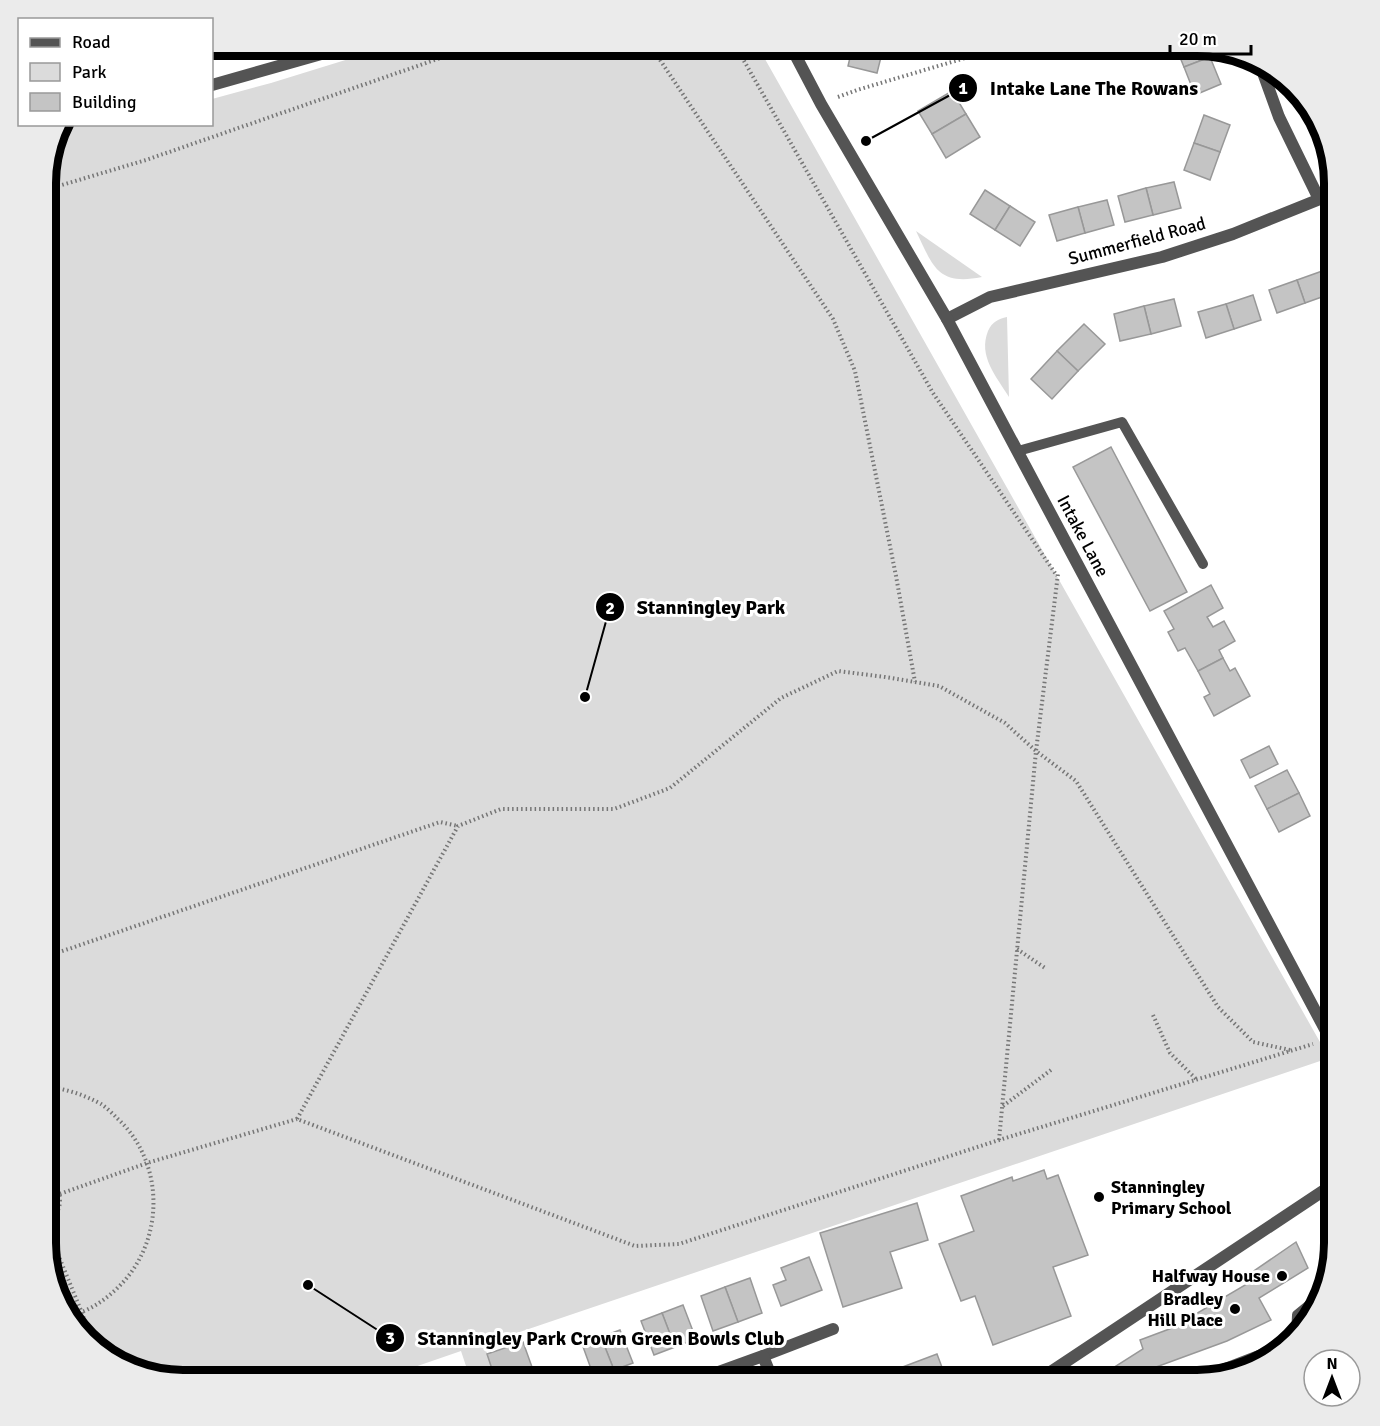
<svg xmlns="http://www.w3.org/2000/svg" width="1380" height="1426" font-family="Signika,sans-serif">
<style>
.green{fill:#dbdbdb}
.building{fill:#c4c4c4;stroke:#989898;stroke-width:1.5}
.lines{fill:none;stroke-linecap:round;stroke-linejoin:round}
.path{stroke:#767676;stroke-width:4;stroke-dasharray:1.5 3;stroke-linecap:butt}
.service{stroke:#545454;stroke-width:10}
.minor{stroke:#545454;stroke-width:12}
.tertiary{stroke:#545454;stroke-width:12}
.poi-dot{fill:#000;stroke:#fff;stroke-width:2}
.labels{text-anchor:middle;dominant-baseline:central;stroke-width:6;stroke-linejoin:round;paint-order:stroke}
.street-label{font-size:18px;fill:#000;stroke:#fff}
.poi-label{font-size:18px;font-weight:bold;fill:#000;stroke:#fff;text-anchor:end}
.rim{fill:none;stroke:#000;stroke-width:8}
.leader{fill:none;stroke:#000;stroke-width:2}
.callout-dot{fill:#000;stroke:#fff;stroke-width:2}
.mark-label{font-size:18px;text-anchor:middle;font-weight:bold;fill:#fff}
.callout-label{font-size:20px;text-anchor:middle;font-weight:bold;fill:#000;stroke:#fff;stroke-width:6;stroke-linejoin:round;paint-order:stroke}
</style>
<rect width="100%" height="100%" fill="#fff"/>
<g class="green">
<polygon points="394,45 757,45 1329,1058 484,1344 496,1381 471,1381 461,1351 374,1381 182,1381 122,1367 79,1334 52,1288 45,1244 45,173 58,125 212,124 212,99 271,83"/>
<path d="M 916,231 L 982,277 C 937,286 933,266 916,231 Z"/>
<path d="M 1007,317 L 1009,397 C 996,376 978,356 988,331 C 992,322 998,319 1007,317 Z"/>
</g>
<g class="building">
<polygon points="853,45 884,45 877,73 848,66"/>
<polygon points="1175,45 1206,45 1210,57 1184,67"/>
<polygon points="1210,57 1221,84 1195,95 1184,67"/>
<polygon points="952,91 966,114 932,134 918,111"/>
<polygon points="966,114 980,137 946,158 932,134"/>
<polygon points="1204,115 1230,125 1220,152 1194,143"/>
<polygon points="1194,143 1220,152 1210,180 1184,170"/>
<polygon points="1174,182 1181,208 1153,215 1146,188"/>
<polygon points="1146,188 1153,215 1125,222 1118,196"/>
<polygon points="985,190 1010,206 995,230 970,214"/>
<polygon points="1107,200 1114,225 1085,233 1078,207"/>
<polygon points="1010,206 1035,222 1020,246 995,230"/>
<polygon points="1078,207 1085,233 1057,241 1049,215"/>
<polygon points="1325,270 1333,293 1305,303 1297,280"/>
<polygon points="1297,280 1305,303 1277,313 1269,290"/>
<polygon points="1253,295 1261,320 1234,329 1226,304"/>
<polygon points="1174,299 1181,326 1151,334 1144,306"/>
<polygon points="1226,304 1234,329 1206,338 1198,312"/>
<polygon points="1144,306 1151,334 1120,341 1114,314"/>
<polygon points="1084,324 1105,344 1078,371 1057,351"/>
<polygon points="1057,351 1078,371 1052,399 1031,379"/>
<polygon points="1111,447 1187,592 1150,611 1073,467"/>
<polygon points="1211,585 1223,608 1207,617 1213,627 1224,621 1235,641 1219,650 1223,658 1198,671 1185,648 1178,651 1168,632 1174,629 1164,611"/>
<polygon points="1223,658 1230,671 1235,668 1250,696 1214,716 1204,697 1210,694 1198,671"/>
<polygon points="1269,746 1278,764 1250,778 1241,760"/>
<polygon points="1287,770 1299,793 1267,809 1255,786"/>
<polygon points="1299,793 1310,816 1279,832 1267,809"/>
<polygon points="1044,1170 1047,1179 1058,1175 1088,1255 1053,1267 1071,1316 993,1345 975,1296 961,1301 939,1244 974,1231 961,1196 1012,1177 1013,1181"/>
<polygon points="917,1203 928,1240 890,1252 902,1288 843,1307 820,1233"/>
<polygon points="1296,1242 1308,1268 1259,1298 1271,1320 1227,1341 1118,1381 1098,1381 1097,1378 1143,1349 1140,1340 1172,1328 1247,1284 1245,1277"/>
<polygon points="809,1257 822,1290 781,1306 773,1285 786,1280 781,1268"/>
<polygon points="750,1278 762,1313 738,1322 725,1287"/>
<polygon points="725,1287 738,1322 713,1331 701,1296"/>
<polygon points="683,1305 696,1339 675,1347 662,1313"/>
<polygon points="662,1313 675,1347 654,1355 641,1321"/>
<polygon points="620,1330 633,1363 614,1370 601,1337"/>
<polygon points="601,1337 614,1370 594,1377 582,1344"/>
<polygon points="523,1342 537,1381 496,1381 487,1354"/>
<polygon points="937,1354 946,1378 938,1381 905,1381 900,1368"/>
<polygon points="886,1367 892,1381 877,1381 873,1372"/>
<polygon points="873,1372 877,1381 860,1381 859,1377"/>
</g>
<g class="lines">
<g class="path">
<polyline points="650,45 833,319 855,371 896,576 915,682"/>
<polyline points="735,45 933,393 1057,576"/>
<polyline points="654,52 663,45"/>
<polyline points="838,97 857,90 1009,45"/>
<polyline points="45,190 146,160 478,45"/>
<polyline points="1017,949 1045,968"/>
<polyline points="45,957 440,822 458,826"/>
<polyline points="1153,1015 1170,1053 1196,1079"/>
<polyline points="1290,1050 1253,1042 1218,1007 1076,781 1036,751 1005,723 939,686 885,677 838,671 781,698 670,788 614,809 501,809 458,826 297,1119 635,1246 679,1244 999,1140 1313,1044"/>
<path d="M 45,1086 C 65,1089 83,1094 101,1104 C 107,1108 113,1114 118,1119 C 163,1161 165,1234 125,1280 C 110,1297 91,1311 69,1316"/>
<polyline points="1003,1106 1051,1070"/>
<polyline points="999,1140 1036,751 1058,574"/>
<path d="M 45,1179 C 66,1189 64,1213 45,1225"/>
<polyline points="60,1194 147,1163 297,1119"/>
<polyline points="46,1225 82,1313 92,1344"/>
</g>
<g class="service">
<polyline points="1018,451 1122,422 1203,564"/>
<polyline points="1296,1337 1297,1315 1324,1293"/>
</g>
<g class="minor">
<polyline points="1258,59 1279,117 1319,199"/>
<polyline points="212,85 353,45"/>
<polyline points="947,319 990,297 1162,257 1233,234 1335,193"/>
<polyline points="763,1356 833,1329"/>
<polyline points="694,1381 763,1356 773,1381"/>
<polyline points="1037,1381 1335,1183"/>
<polyline points="1194,1381 1290,1344"/>
</g>
<polyline class="tertiary" points="790,45 821,104 947,319 1335,1048"/>
</g>
<g class="poi-dot">
<circle cx="1099" cy="1197" r="6"/>
<circle cx="1282" cy="1276" r="6"/>
<circle cx="1235" cy="1309" r="6"/>
</g>
<g class="labels">
<g class="street-label">
<text transform="translate(1137 241) rotate(-15)">Summerfield Road</text>
<text transform="translate(1083 536) rotate(62)">Intake Lane</text>
</g>
<g class="poi-label">
<text x="1111" y="1187" text-anchor="start">Stanningley<tspan x="1111" dy="21">Primary School</tspan></text>
<text x="1270" y="1276">Halfway House</text>
<text x="1223" y="1299">Bradley<tspan x="1223" dy="21">Hill Place</tspan></text>
</g>
</g>
<path d="M0 0H1380V1426H0ZM183 56H1197A127 127 0 0 1 1324 183V1243A127 127 0 0 1 1197 1370H183A127 127 0 0 1 56 1243V183A127 127 0 0 1 183 56Z" fill="#ebebeb" fill-rule="evenodd"/>
<path class="rim" d="M183 56H1197A127 127 0 0 1 1324 183V1243A127 127 0 0 1 1197 1370H183A127 127 0 0 1 56 1243V183A127 127 0 0 1 183 56Z"/>
<path class="leader" d="M866 141L963 88M585 697L610 607M308 1285L390 1338"/>
<g class="callout-dot">
<circle cx="866" cy="141" r="6"/>
<circle cx="585" cy="697" r="6"/>
<circle cx="308" cy="1285" r="6"/>
<circle cx="963" cy="88" r="15"/>
<circle cx="610" cy="607" r="15"/>
<circle cx="390" cy="1338" r="15"/>
</g>
<g class="mark-label">
<text x="963" y="94">1</text>
<text x="610" y="614">2</text>
<text x="390" y="1344">3</text>
</g>
<g class="callout-label">
<text x="1094" y="95">Intake Lane The Rowans</text>
<text x="711" y="614">Stanningley Park</text>
<text x="601" y="1345">Stanningley Park Crown Green Bowls Club</text>
</g>
<rect x="18" y="18" width="195" height="108" fill="#ffffff" stroke="#999999" stroke-width="1.5"/>
<rect x="30" y="38" width="30" height="9" fill="#545454" stroke="#999999" stroke-width="1.5"/>
<text x="72" y="48" font-size="18" fill="#000000">Road</text>
<rect x="30" y="63" width="30" height="18" fill="#dbdbdb" stroke="#999999" stroke-width="1.5"/>
<text x="72" y="78" font-size="18" fill="#000000">Park</text>
<rect x="30" y="93" width="30" height="18" fill="#c4c4c4" stroke="#999999" stroke-width="1.5"/>
<text x="72" y="108" font-size="18" fill="#000000">Building</text>
<g transform="translate(1332 1378)"><circle r="28" fill="#ffffff" stroke="#999999" stroke-width="1.5"/>
<path d="M0-4.5L10 22L0 15L-10 22Z" fill="#000000"/>
<text y="-9" font-size="16" font-weight="bold" text-anchor="middle" fill="#000000">N</text>
</g>
<path d="M1170 45v9h81v-9" fill="none" stroke="#000000" stroke-width="3"/>
<text x="1179" y="45" font-size="18" fill="#000000" stroke="#ffffff" stroke-width="4.5" paint-order="stroke">20 m</text>
</svg>
